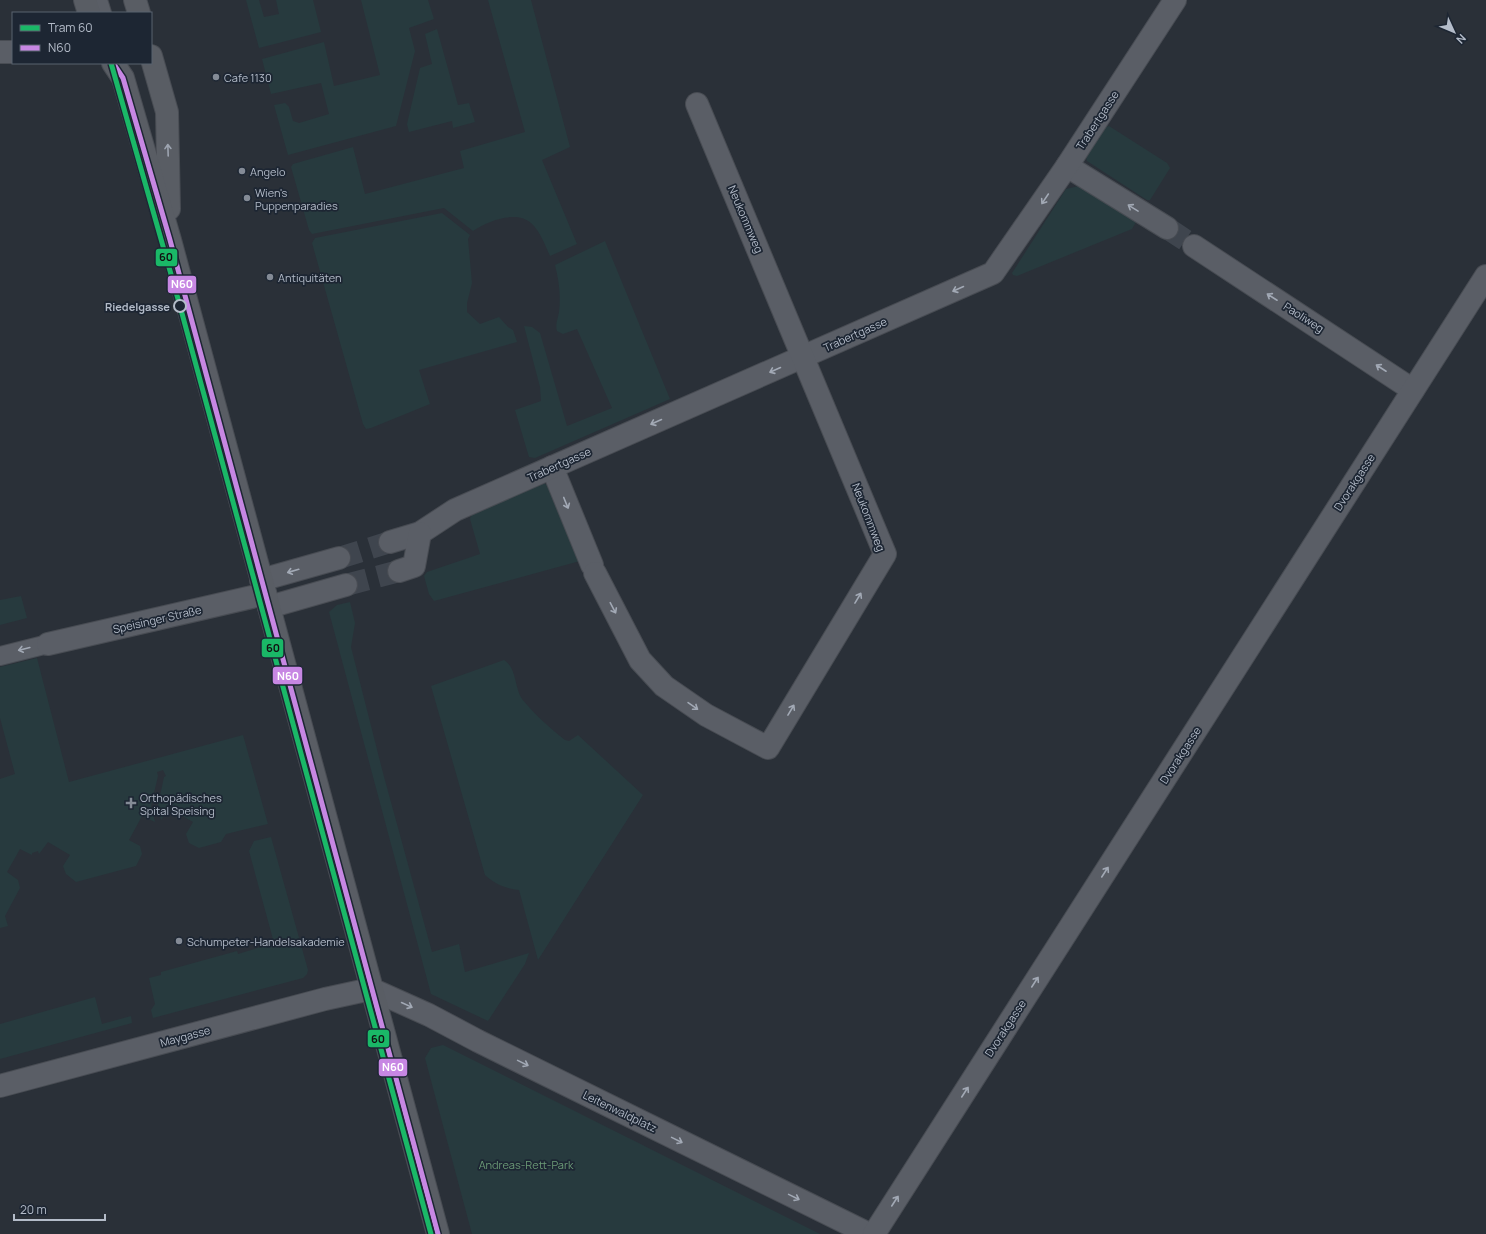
<svg xmlns="http://www.w3.org/2000/svg" width="1486" height="1234" font-family="Manrope,sans-serif">
<style>
.green{fill:#273a3e}
.lines{fill:none;stroke-linecap:round;stroke-linejoin:round}
.street-tunnel{stroke:#3f454e;stroke-width:22;stroke-dasharray:22 11;stroke-linecap:butt}
.lane-casing{stroke:#484c53;stroke-width:20}
.street-casing{stroke:#484c53;stroke-width:24}
.secondary-casing{stroke:#484c53;stroke-width:24}
.lane{stroke:#5a5e66;stroke-width:18}
.street{stroke:#5a5e66;stroke-width:22}
.secondary{stroke:#595d64;stroke-width:22}
.bus-1-casing{stroke:#1d2633;stroke-width:8}
.bus-1{stroke:#c787e3;stroke-width:5}
.tram-1-casing{stroke:#1d2633;stroke-width:8}
.tram-1{stroke:#1ab867;stroke-width:5}
.oneway{stroke:#9da4b0}
.oneway2{stroke:#a2a9b5}
.poi-dot{fill:#848b96;stroke:#1d2633;stroke-width:1.5}
.stop-dot{fill:#1d2633;stroke:#b4bcc9;stroke-width:2}
.labels{text-anchor:middle;dominant-baseline:central;stroke-width:3.5;stroke-linejoin:round;paint-order:stroke}
.poi-label{font-size:11px;fill:#b4bcc9;stroke:#1d2633;text-anchor:start}
.street-label{font-size:11px;fill:#b4bcc9;stroke:#1d2633}
.stop-label{font-size:11px;font-weight:bold;fill:#b4bcc9;stroke:#1d2633;text-anchor:end}
.park-label{font-size:11px;fill:#6b9a76;stroke:#1d2633}
.line-badge{stroke:#1d2633;stroke-width:1.5}
.badge-label{font-size:11px;text-anchor:middle;font-weight:bold;fill:#fff}
.pale-badge-label{font-size:11px;text-anchor:middle;font-weight:bold;fill:#111}
</style>
<rect width="100%" height="100%" fill="#2a3038"/>
<g class="green">
<polygon points="246,0 259,0 264,17 279,14 276,0 313,0 321,32 259,48"/>
<polygon points="361,0 428,0 434,19 409,28 415,51 396,126 288,155 274,105 285,103 289,107 293,121 299,123 329,114 321,83 271,94 262,59 324,42 334,86 380,75"/>
<path d="M 488,0 L 531,0 L 570,147 L 542,160 L 577,244 L 550,256 C 545,245 540,231 531,223 C 516,210 487,221 473,231 L 444,208 L 312,234 L 309,230 L 291,167 L 293,164 L 353,147 L 365,194 L 464,168 L 460,151 L 525,132 Z"/>
<polygon points="437,29 458,105 469,103 475,122 453,128 452,121 409,132 407,124 420,68 432,64 425,34"/>
<polygon points="1109,126 1167,163 1170,168 1150,200 1147,200 1087,161 1086,157 1106,127"/>
<polygon points="1083,185 1133,219 1136,222 1132,229 1017,276 1013,275 1012,273 1066,189"/>
<polygon points="442,213 470,235 468,239 472,283 467,303 467,312 480,324 499,317 508,327 513,330 517,342 419,370 430,404 371,428 366,429 363,424 312,243 315,238"/>
<path d="M 605,241 L 670,399 L 535,458 L 529,457 L 515,410 L 541,401 L 540,387 L 524,326 L 532,327 L 540,333 L 567,426 L 612,408 L 577,329 L 563,334 L 557,331 C 555,324 558,319 559,312 C 561,297 559,280 555,265 Z"/>
<polygon points="541,482 549,486 580,561 434,601 429,594 424,576 427,572 480,554 470,519 472,513"/>
<polygon points="21,596 27,618 0,625 0,600"/>
<polygon points="350,602 355,623 351,647 383,773 432,952 459,944 465,972 529,953 525,964 488,1021 431,994 329,612 337,605"/>
<polygon points="37,658 69,782 243,735 268,824 226,834 221,842 199,848 189,843 186,834 193,822 169,808 161,820 158,805 164,777 166,776 163,770 157,772 158,776 151,806 155,822 142,816 129,840 140,846 142,854 136,866 76,882 66,874 63,866 70,855 48,842 39,854 38,851 32,853 32,855 20,849 7,872 18,880 20,888 5,916 8,926 0,928 0,779 15,774 0,718 0,667"/>
<path d="M 504,660 C 517,668 514,687 522,699 C 534,714 550,728 565,740 L 569,741 L 578,735 L 643,795 L 538,960 L 519,890 C 505,888 496,885 485,875 L 431,686 Z"/>
<polygon points="271,837 308,970 307,974 303,978 153,1018 151,1010 155,1004 149,978 161,975 161,972 237,951 238,954 274,943 249,851 254,841"/>
<polygon points="95,997 102,1024 131,1016 132,1023 0,1059 0,1024"/>
<polygon points="443,1045 820,1234 472,1234 425,1058 431,1048"/>
</g>
<g class="lines">
<g class="street-tunnel">
<polyline points="1167,228 1194,246"/>
<polyline points="339,558 390,542"/>
<polyline points="346,585 399,571"/>
</g>
<g class="lane-casing">
<g id="lane">
<polyline points="98,0 102,13"/>
<polyline points="0,656 48,644"/>
</g>
</g>
<g class="street-casing">
<g id="street">
<polyline points="0,52 13,52"/>
<polyline points="1067,166 1167,228"/>
<polyline points="1194,246 1413,390"/>
<polyline points="552,467 592,565"/>
<polyline points="390,542 420,533 455,510 993,273 1067,166 1175,0"/>
<polyline points="399,571 414,566 420,533"/>
<polyline points="595,573 640,660 664,686 706,715 768,748 885,554 697,104"/>
<polyline points="261,580 339,558"/>
<polyline points="269,607 346,585"/>
<polyline points="48,644 265,594"/>
<polyline points="0,1086 325,999 371,989 429,1015 478,1041 869,1234"/>
<polyline points="874,1234 1486,276"/>
</g>
</g>
<g class="secondary-casing">
<g id="secondary">
<polyline points="85,0 89,13"/>
<polyline points="135,0 139,13"/>
<polyline points="151,56 167,112 169,209"/>
<polyline points="113,63 123,78 170,240 438,1234"/>
</g>
</g>
<use href="#lane" class="lane"/>
<use href="#street" class="street"/>
<use href="#secondary" class="secondary"/>
<g class="bus-1-casing">
<polyline id="bus-1" points="113,63 123,78 170,240 438,1234"/>
</g>
<use href="#bus-1" class="bus-1"/>
<g class="tram-1-casing">
<polyline id="tram-1" points="111,63 180,306 431,1234"/>
</g>
<use href="#tram-1" class="tram-1"/>
</g>
<defs><path id="oneway-shaft" d="M-6 0H5M1.5-3L5.5 0L1.5 3" fill="none" stroke-width="1.6" stroke-linecap="round" stroke-linejoin="round"/></defs>
<use class="oneway" href="#oneway-shaft" transform="translate(168 150) rotate(-92)"/>
<g class="oneway2">
<use href="#oneway-shaft" transform="translate(1045 199) rotate(124)"/>
<use href="#oneway-shaft" transform="translate(1133 208) rotate(-148)"/>
<use href="#oneway-shaft" transform="translate(958 289) rotate(156)"/>
<use href="#oneway-shaft" transform="translate(1272 297) rotate(-147)"/>
<use href="#oneway-shaft" transform="translate(1381 368) rotate(-147)"/>
<use href="#oneway-shaft" transform="translate(775 370) rotate(156)"/>
<use href="#oneway-shaft" transform="translate(656 422) rotate(156)"/>
<use href="#oneway-shaft" transform="translate(566 503) rotate(68)"/>
<use href="#oneway-shaft" transform="translate(293 571) rotate(164)"/>
<use href="#oneway-shaft" transform="translate(858 598) rotate(-59)"/>
<use href="#oneway-shaft" transform="translate(613 608) rotate(62)"/>
<use href="#oneway-shaft" transform="translate(24 649) rotate(166)"/>
<use href="#oneway-shaft" transform="translate(693 706) rotate(35)"/>
<use href="#oneway-shaft" transform="translate(791 710) rotate(-59)"/>
<use href="#oneway-shaft" transform="translate(1105 872) rotate(-57)"/>
<use href="#oneway-shaft" transform="translate(1035 982) rotate(-57)"/>
<use href="#oneway-shaft" transform="translate(407 1005) rotate(25)"/>
<use href="#oneway-shaft" transform="translate(523 1063) rotate(26)"/>
<use href="#oneway-shaft" transform="translate(965 1092) rotate(-57)"/>
<use href="#oneway-shaft" transform="translate(677 1140) rotate(26)"/>
<use href="#oneway-shaft" transform="translate(794 1197) rotate(26)"/>
<use href="#oneway-shaft" transform="translate(895 1201) rotate(-57)"/>
</g>
<g class="poi-dot">
<circle cx="216" cy="77" r="4"/>
<circle cx="242" cy="171" r="4"/>
<circle cx="247" cy="198" r="4"/>
<circle cx="270" cy="277" r="4"/>
<path d="M129 797h4v4h4v4h-4v4h-4v-4h-4v-4h4z"/>
<circle cx="179" cy="941" r="4"/>
</g>
<circle class="stop-dot" cx="180" cy="306" r="6"/>
<g class="labels">
<g class="poi-label">
<text x="224" y="77">Cafe 1130</text>
<text x="250" y="171">Angelo</text>
<text x="255" y="192">Wien's<tspan x="255" dy="13">Puppenparadies</tspan></text>
<text x="278" y="277">Antiquitäten</text>
<text x="140" y="797">Orthopädisches<tspan x="140" dy="13">Spital Speising</tspan></text>
<text x="187" y="941">Schumpeter-Handelsakademie</text>
</g>
<g class="street-label">
<text transform="translate(1097 120) rotate(-57)">Trabertgasse</text>
<text transform="translate(746 219) rotate(67)">Neukommweg</text>
<text transform="translate(1304 317) rotate(33)">Paoliweg</text>
<text transform="translate(855 334) rotate(-24)">Trabertgasse</text>
<text transform="translate(559 464) rotate(-24)">Trabertgasse</text>
<text transform="translate(1354 482) rotate(-57)">Dvorakgasse</text>
<text transform="translate(869 517) rotate(69)">Neukommweg</text>
<text transform="translate(157 619) rotate(-13)">Speisinger Straße</text>
<text transform="translate(1180 755) rotate(-57)">Dvorakgasse</text>
<text transform="translate(1005 1028) rotate(-57)">Dvorakgasse</text>
<text transform="translate(185 1036) rotate(-15)">Maygasse</text>
<text transform="translate(620 1111) rotate(26)">Leitenwaldplatz</text>
</g>
<g class="stop-label">
<text x="170" y="306">Riedelgasse</text>
</g>
<g class="park-label">
<text x="526" y="1164">Andreas-Rett-Park</text>
</g>
</g>
<g class="line-badge">
<rect x="155" y="248" width="23" height="19" rx="4" fill="#1ab867"/>
<rect x="167" y="275" width="30" height="19" rx="4" fill="#c787e3"/>
<rect x="261" y="638" width="23" height="20" rx="4" fill="#1ab867"/>
<rect x="272" y="666" width="31" height="19" rx="4" fill="#c787e3"/>
<rect x="367" y="1029" width="23" height="19" rx="4" fill="#1ab867"/>
<rect x="378" y="1058" width="30" height="19" rx="4" fill="#c787e3"/>
</g>
<g class="badge-label">
<text x="182" y="288">N60</text>
<text x="288" y="680">N60</text>
<text x="393" y="1071">N60</text>
</g>
<g class="pale-badge-label">
<text x="166" y="261">60</text>
<text x="273" y="652">60</text>
<text x="378" y="1043">60</text>
</g>
<rect x="12" y="12" width="140" height="52" fill="#1d2633" stroke="#59626f"/>
<rect x="20" y="25" width="20" height="6" fill="#1ab867" stroke="#59626f"/>
<text x="48" y="32" font-size="12" fill="#b4bcc9">Tram 60</text>
<rect x="20" y="45" width="20" height="6" fill="#c787e3" stroke="#59626f"/>
<text x="48" y="52" font-size="12" fill="#b4bcc9">N60</text>
<g transform="translate(1454 32) rotate(134)" stroke="#1d2633" stroke-width="3" paint-order="stroke">
<path d="M0-3L7 15L0 10L-7 15Z" fill="#b4bcc9"/>
<text y="-6" font-size="11" font-weight="bold" text-anchor="middle" fill="#b4bcc9">N</text>
</g>
<path d="M14 1214v6h91v-6" fill="none" stroke="#b4bcc9" stroke-width="2"/>
<text x="20" y="1214" font-size="12" fill="#b4bcc9" stroke="#1d2633" stroke-width="3" paint-order="stroke">20 m</text>
</svg>
